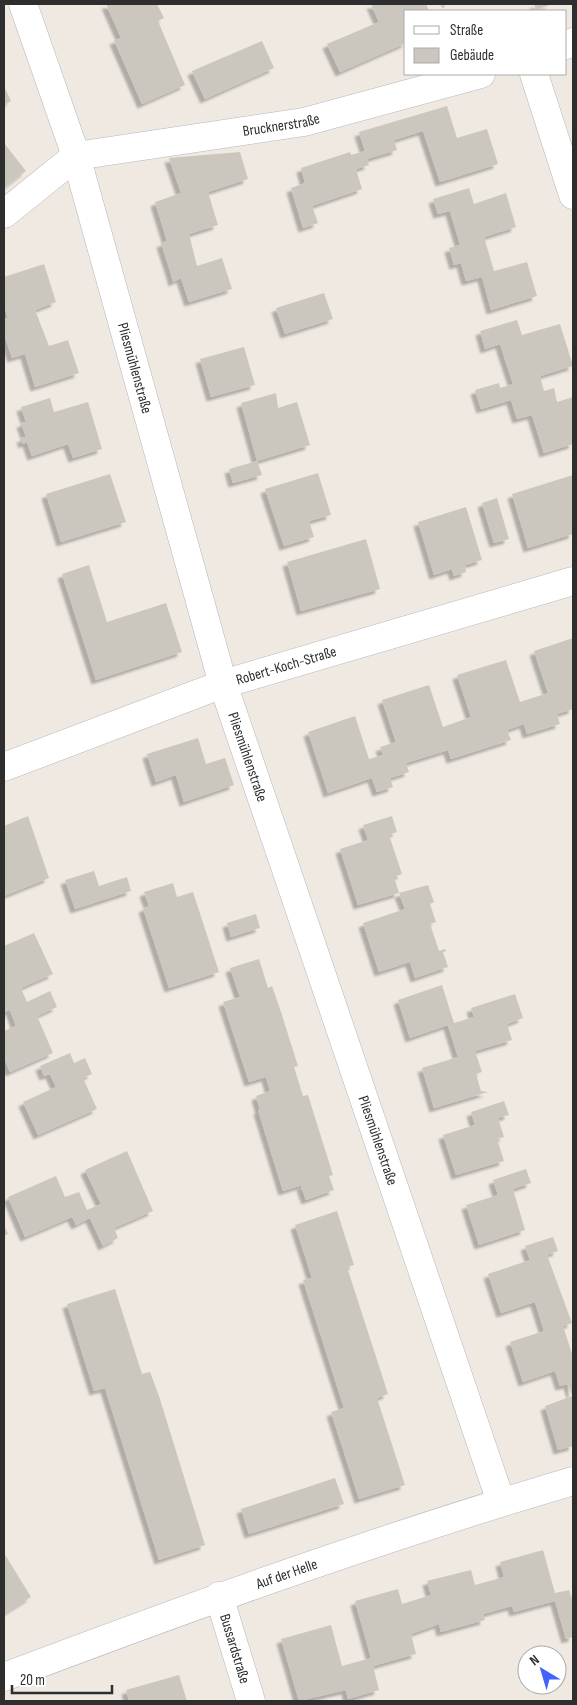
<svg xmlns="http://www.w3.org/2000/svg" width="577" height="1705" font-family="'Sofia Sans Condensed',sans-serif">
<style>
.building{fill:#cbc7bf;filter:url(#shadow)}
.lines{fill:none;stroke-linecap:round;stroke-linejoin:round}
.street-casing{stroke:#b4b7c1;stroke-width:29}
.path{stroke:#c9c9c9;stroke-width:3;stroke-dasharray:4 2.5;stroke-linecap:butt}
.street{stroke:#fff;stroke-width:28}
.labels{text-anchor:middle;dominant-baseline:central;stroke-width:4;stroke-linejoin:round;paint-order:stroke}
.street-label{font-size:15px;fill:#2e2e2e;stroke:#fff}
</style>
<defs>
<filter id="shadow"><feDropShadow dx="-4.5" dy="4.5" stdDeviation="1" flood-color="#0004"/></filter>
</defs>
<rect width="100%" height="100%" fill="#efe9e1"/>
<g class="building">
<polygon points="106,4 157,4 164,18 158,21 185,85 142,104 114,40 121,38"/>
<polygon points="371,4 426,4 429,11 406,11 406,43 340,72 327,44 379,22"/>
<polygon points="534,4 552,4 536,10"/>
<polygon points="262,41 274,68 205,99 192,71"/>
<polygon points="4,86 11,101 4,105"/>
<polygon points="447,106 457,138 487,129 498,164 440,182 423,131 394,140 397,150 367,159 369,165 356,169 362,189 312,206 318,223 303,228 291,188 305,183 301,168 350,152 351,155 365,151 359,132"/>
<polygon points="4,143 26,171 4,188"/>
<polygon points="240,152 248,179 208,192 218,225 189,234 197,266 222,258 232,289 189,302 181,278 173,282 171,274 161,243 167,241 155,202 181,193 169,158"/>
<polygon points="469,188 474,204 506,193 516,227 484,237 494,271 527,262 537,296 491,310 482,277 466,281 461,263 454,265 449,248 460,245 450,211 438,214 433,199"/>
<polygon points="44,264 56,302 35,310 49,346 68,340 79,373 35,387 25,354 12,358 4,334 4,319 8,318 4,305 4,277"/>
<polygon points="324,293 333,319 285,334 276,308"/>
<polygon points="517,320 522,335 560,324 573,366 540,376 544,391 554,388 557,402 573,397 573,444 544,453 532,415 517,419 511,400 481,409 475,390 499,383 500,388 513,384 500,344 485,349 480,331"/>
<polygon points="244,347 255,385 211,397 200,359"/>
<polygon points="276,393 278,408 297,402 310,445 257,461 262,475 233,483 229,469 257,461 241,403"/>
<polygon points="50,398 54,412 88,402 102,449 73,458 68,444 32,456 27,442 23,444 21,438 26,437 21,423 26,422 21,407"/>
<polygon points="318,473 331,515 309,521 314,537 284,546 265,489"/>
<polygon points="110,474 126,522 61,542 46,494"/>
<polygon points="573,475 573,534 528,548 512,494"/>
<polygon points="497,498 509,539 494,543 482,503"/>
<polygon points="466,507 482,560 465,565 466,572 454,576 452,569 434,575 418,522"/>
<polygon points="366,539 380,589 301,611 287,562"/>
<polygon points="89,565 107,622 166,603 182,652 96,680 62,574"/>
<polygon points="573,638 573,709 557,714 560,724 527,734 524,724 507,730 511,740 451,759 448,750 406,763 409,772 390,778 393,787 377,792 372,778 328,793 308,732 355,716 369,759 383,755 380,747 396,742 382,700 429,685 443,727 471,717 457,675 506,660 520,702 548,693 534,651"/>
<polygon points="198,738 206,764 225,758 234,785 184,802 176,775 156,782 147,754"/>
<polygon points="28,816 49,878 4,896 4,826"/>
<polygon points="392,816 397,832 389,835 402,874 394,877 399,893 428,885 434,902 430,904 436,922 430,924 439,951 445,949 446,951 443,952 448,967 415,978 410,962 379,972 363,923 405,909 399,893 358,905 340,849 368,840 363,825"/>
<polygon points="94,871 99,886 127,877 131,891 75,909 65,880"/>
<polygon points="173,883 177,897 193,892 219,972 169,988 143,908 149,906 144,892"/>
<polygon points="256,914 260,928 231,937 227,923"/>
<polygon points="34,933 53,974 21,988 27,1002 50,991 57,1007 37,1016 53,1053 10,1072 4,1058 4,1031 16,1026 10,1010 4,1012 4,946"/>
<polygon points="259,959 268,988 272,986 281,1012 298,1066 294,1067 303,1096 308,1095 333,1175 329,1176 334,1190 306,1200 301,1186 321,1179 283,1191 258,1110 260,1110 256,1096 270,1091 266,1077 249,1082 223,1002 240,997 230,968"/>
<polygon points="442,985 454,1023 474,1017 471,1008 515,994 523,1018 507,1024 512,1040 475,1051 482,1072 476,1074 481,1091 488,1092 434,1108 422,1068 458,1057 448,1025 410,1038 398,1000"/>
<polygon points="70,1053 74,1063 85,1058 92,1074 83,1078 97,1109 38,1135 23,1102 56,1087 50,1074 44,1076 40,1066"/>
<polygon points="504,1101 509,1115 498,1118 504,1137 497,1139 504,1161 456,1175 443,1135 475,1125 471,1112"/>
<polygon points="127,1151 153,1211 114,1228 118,1238 103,1246 90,1218 76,1225 72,1217 25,1237 8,1197 56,1176 65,1197 79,1192 87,1210 101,1204 85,1170"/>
<polygon points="526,1169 531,1183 513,1189 525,1230 479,1245 466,1205 498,1195 493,1180"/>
<polygon points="337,1211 354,1265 347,1267 388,1394 377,1398 405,1485 359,1499 331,1412 344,1408 303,1280 312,1278 295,1225"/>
<polygon points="4,1225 8,1234 4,1236"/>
<polygon points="553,1237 558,1251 547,1255 572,1323 563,1326 573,1357 573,1446 558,1450 545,1406 572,1396 568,1384 560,1386 555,1371 523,1382 510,1342 544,1331 535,1302 501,1313 488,1274 530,1260 525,1246"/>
<polygon points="115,1289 142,1374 150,1372 159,1396 205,1545 159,1560 105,1388 94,1391 67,1304"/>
<polygon points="335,1478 344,1504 249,1534 241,1509"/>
<polygon points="543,1550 555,1593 569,1590 573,1602 573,1637 566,1639 555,1601 514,1612 512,1606 483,1614 485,1620 441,1632 439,1624 411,1634 416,1654 373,1666 379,1690 348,1699 346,1690 299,1701 281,1639 331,1625 342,1666 371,1658 355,1601 398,1589 402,1604 431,1595 427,1581 471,1570 475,1585 504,1577 500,1562"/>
<polygon points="4,1553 31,1597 4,1614"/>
<polygon points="179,1675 187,1701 129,1701 126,1690"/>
</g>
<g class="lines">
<g class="street-casing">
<g id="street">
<path id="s1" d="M 23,4 L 76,156 L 223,684 L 501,1502"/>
<polyline points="566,45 573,42"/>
<polyline points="534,74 573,195"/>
<path id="s2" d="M 4,214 L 76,156 L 304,122 L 481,74"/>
<path id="s3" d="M 4,767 L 223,684 L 573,581"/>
<path id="s4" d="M 219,1596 L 251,1701"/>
<path id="s5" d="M 4,1677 C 192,1606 380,1538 573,1481"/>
</g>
</g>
<polyline class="path" points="442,4 445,11"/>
<use href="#street" class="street"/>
</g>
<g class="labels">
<g class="street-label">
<text stroke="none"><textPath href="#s2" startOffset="300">Brucknerstraße</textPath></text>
<text stroke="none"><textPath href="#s1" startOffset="381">Pliesmühlenstraße</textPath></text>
<text stroke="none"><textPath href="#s3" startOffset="300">Robert-Koch-Straße</textPath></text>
<text stroke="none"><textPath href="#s1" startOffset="786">Pliesmühlenstraße</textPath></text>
<text stroke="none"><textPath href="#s1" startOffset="1191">Pliesmühlenstraße</textPath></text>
<text stroke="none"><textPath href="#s5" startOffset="301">Auf der Helle</textPath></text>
<text stroke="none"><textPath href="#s4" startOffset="55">Bussardstraße</textPath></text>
</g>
</g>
<rect width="577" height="1705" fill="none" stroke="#2e2e2e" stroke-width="10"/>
<rect x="404" y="10" width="162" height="65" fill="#ffffff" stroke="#ababab"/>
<rect x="414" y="26" width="25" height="8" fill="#ffffff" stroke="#ababab"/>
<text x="450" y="35" font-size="15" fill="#2e2e2e">Straße</text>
<rect x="414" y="48" width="25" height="15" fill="#cbc7bf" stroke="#ababab"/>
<text x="450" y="60" font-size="15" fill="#2e2e2e">Gebäude</text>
<g transform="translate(542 1670) rotate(322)"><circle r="24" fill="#ffffff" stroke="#ababab"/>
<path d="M0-4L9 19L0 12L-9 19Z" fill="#4264fb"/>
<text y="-8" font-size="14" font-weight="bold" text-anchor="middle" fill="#2e2e2e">N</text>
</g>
<path d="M12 1685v8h100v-8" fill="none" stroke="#2e2e2e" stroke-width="2.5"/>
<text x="20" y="1685" font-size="15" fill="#2e2e2e" stroke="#ffffff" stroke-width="4" paint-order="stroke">20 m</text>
</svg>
